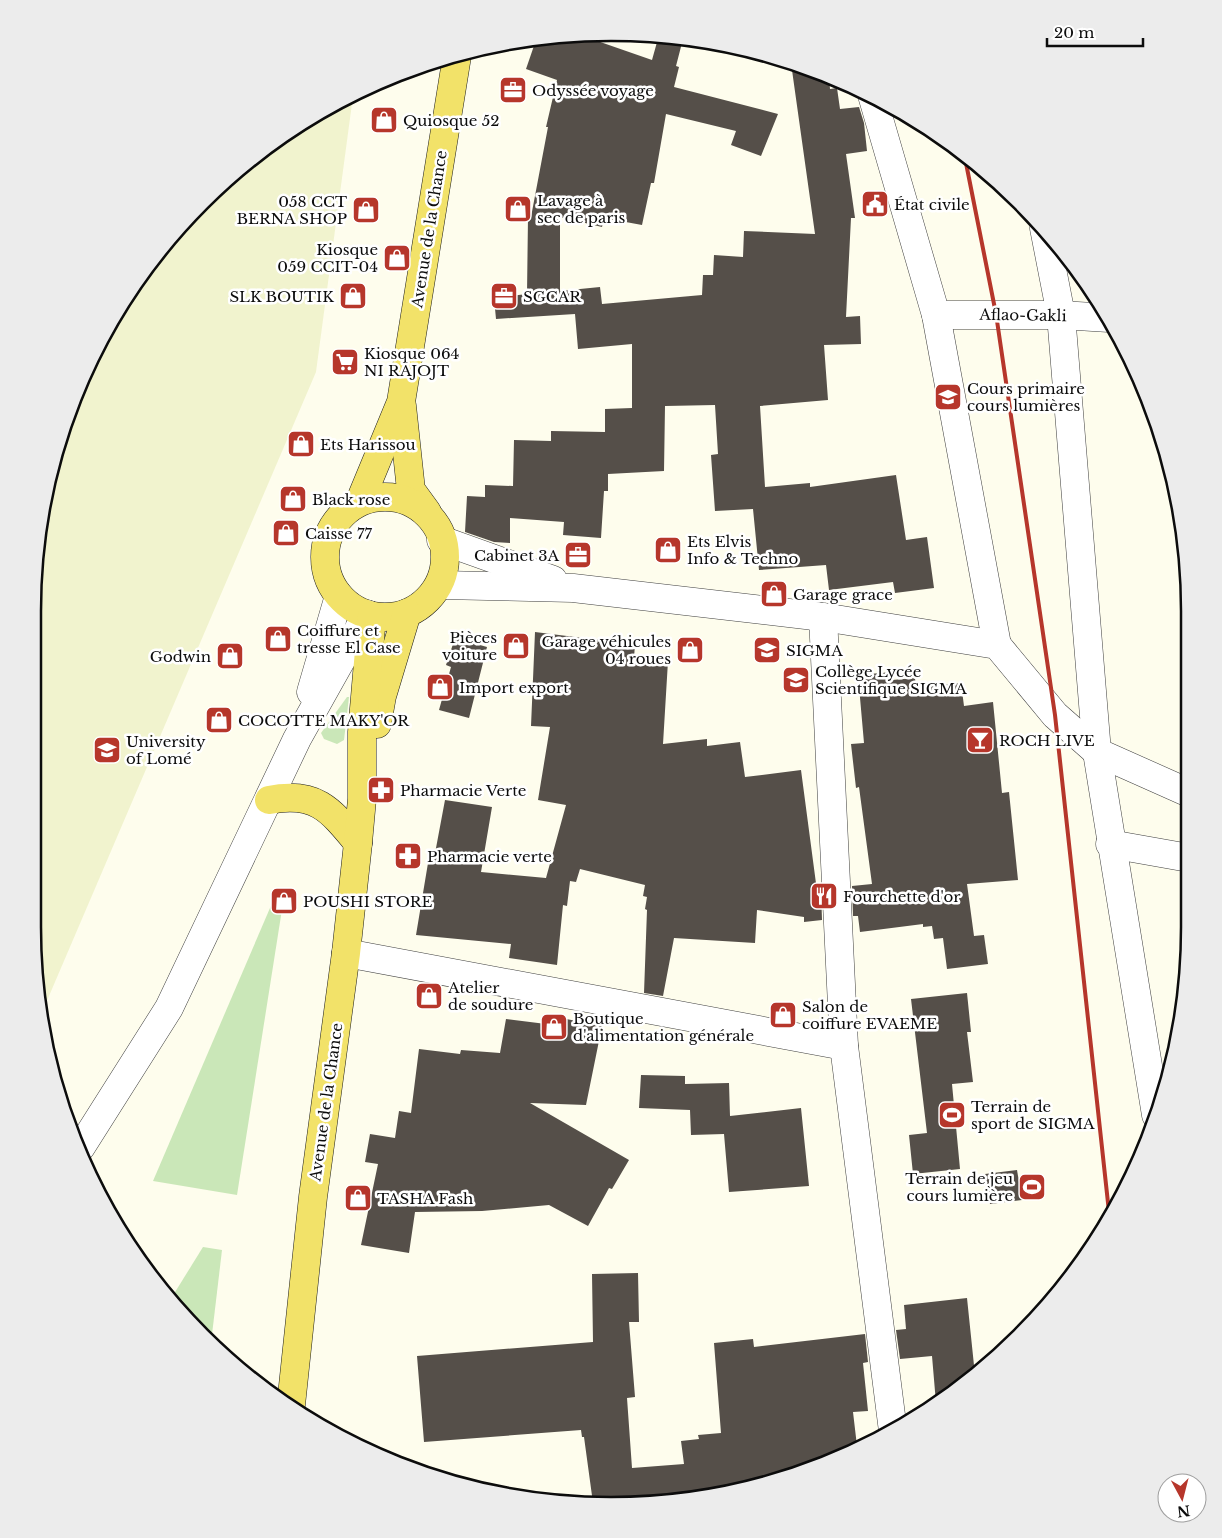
<svg xmlns="http://www.w3.org/2000/svg" width="1222" height="1538" font-family="'Libre Baskerville',serif">
<style>
.farmland{fill:#f1f3ce}
.green{fill:#cae7b8}
.building{fill:#554f49}
.lines{fill:none;stroke-linecap:round;stroke-linejoin:round}
.minor-casing{stroke:#3f3f3f;stroke-width:29}
.major-casing{stroke:#1d1d1d;stroke-width:29}
.minor{stroke:#fff;stroke-width:28}
.major{stroke:#f2e269;stroke-width:28}
.rail{stroke:#b6362b;stroke-width:4}
.labels{text-anchor:middle;dominant-baseline:central;stroke-width:5;stroke-linejoin:round;paint-order:stroke}
.poi-label{font-size:15px;fill:#0c0c0c;stroke:#fff;text-anchor:start}
.street-label{font-size:15px;fill:#0c0c0c;stroke:#fff}
.rim{fill:none;stroke:#0c0c0c;stroke-width:2.5}
</style>
<rect width="100%" height="100%" fill="#fefded"/>
<polygon class="farmland" points="353,96 316,372 43,1010 33,927 34,573 63,425 110,322 176,230 230,176 322,110"/>
<g class="green">
<polygon points="347,697 349,697 344,740 337,744 324,739 321,733"/>
<polygon points="273,901 283,903 237,1195 153,1181"/>
<polygon points="203,1247 222,1250 211,1343 202,1336 172,1297"/>
</g>
<g class="building">
<polygon points="659,35 683,39 676,66 679,67 674,87 778,114 761,156 731,145 736,131 666,114 654,183 651,183 642,225 604,218 602,227 560,217 560,291 600,287 602,304 702,295 703,275 713,275 714,255 743,257 744,231 815,234 791,63 829,78 830,89 837,88 840,109 859,107 864,123 867,151 846,154 855,218 851,218 846,317 860,316 861,344 824,345 828,400 760,406 765,487 810,483 810,487 896,475 906,540 927,537 934,588 895,593 893,582 829,590 826,565 759,570 753,509 715,511 711,455 718,454 715,405 665,406 664,471 608,474 608,491 604,491 601,538 563,535 564,522 510,518 510,543 494,542 465,532 467,496 485,497 485,485 513,486 514,440 551,441 551,431 605,432 605,409 632,408 632,344 578,349 575,314 496,319 494,298 527,294 528,217 531,217 548,127 546,127 557,80 526,69 537,37 583,36 652,60"/>
<polygon points="535,632 591,639 635,642 634,660 668,661 663,744 707,739 707,746 740,742 745,777 801,770 817,891 821,890 822,920 804,922 804,917 757,910 755,943 674,938 663,996 644,993 647,910 645,909 647,897 643,896 645,885 580,869 576,882 570,881 567,906 563,905 557,965 509,958 511,944 416,935 428,863 433,864 445,800 492,807 481,872 546,878 566,805 538,800 550,727 531,726"/>
<polygon points="455,638 487,647 469,718 439,710 451,667 446,665"/>
<polygon points="892,672 892,680 915,678 916,688 961,683 964,706 993,702 1002,793 1009,792 1018,880 967,884 974,936 984,935 988,964 947,969 943,938 934,939 932,926 923,927 923,924 860,932 858,916 853,916 852,886 872,884 859,787 856,788 851,744 864,743 858,675"/>
<polygon points="967,993 971,1032 967,1032 973,1082 952,1084 960,1169 913,1174 909,1135 927,1133 911,999"/>
<polygon points="556,1017 602,1026 586,1105 530,1103 629,1160 612,1189 609,1188 588,1226 549,1205 482,1211 415,1212 409,1253 361,1245 378,1164 365,1162 370,1134 395,1138 399,1111 411,1113 419,1049 460,1054 461,1050 500,1053 506,1019 554,1025"/>
<polygon points="641,1075 685,1076 685,1084 729,1083 730,1116 801,1108 809,1186 729,1192 724,1134 691,1135 690,1110 639,1108"/>
<polygon points="1017,1170 1022,1200 990,1204 985,1174"/>
<polygon points="638,1273 639,1322 629,1322 635,1397 627,1398 632,1468 684,1464 681,1441 699,1439 698,1435 721,1433 714,1343 753,1339 754,1347 865,1334 868,1362 863,1363 868,1411 853,1412 857,1446 760,1486 611,1506 593,1503 584,1437 582,1437 581,1430 424,1442 417,1356 593,1342 592,1274"/>
<polygon points="967,1298 975,1375 936,1403 932,1356 900,1359 896,1330 906,1329 904,1305"/>
</g>
<g class="lines">
<g class="minor-casing">
<g id="minor">
<polyline points="872,95 936,315 997,645"/>
<polyline points="1044,228 1061,315 1097,752 1156,1115"/>
<polyline points="936,315 1061,315 1109,318"/>
<polyline points="441,540 553,580"/>
<polyline points="441,585 573,588 823,617 997,645 1055,715 1097,752 1189,793"/>
<polyline points="823,617 844,1046 893,1431"/>
<polyline points="311,692 339,596"/>
<polyline points="1110,844 1189,858"/>
<polyline points="346,953 844,1046"/>
<polyline points="81,1147 169,1008 297,739 367,614"/>
</g>
</g>
<g class="major-casing">
<g id="major">
<polyline points="402,406 411,490 427,512"/>
<circle cx="385" cy="557" r="60"/>
<polyline points="360,501 401,402 457,56"/>
<polyline points="377,724 382,696 407,613"/>
<path d="M 269,800 C 316,791 330,809 358,843"/>
<polyline points="291,1405 313,1197 346,953 358,843 362,799 362,732 372,616"/>
</g>
</g>
<use href="#minor" class="minor"/>
<use href="#major" class="major"/>
<polyline class="rail" points="964,153 996,314 1055,715 1109,1212"/>
</g>
<defs>
<g id="office-square" transform="scale(1.4375)"><rect x="-9" y="-9" width="18" height="18" rx="4" fill="#b6362b" stroke="#fff"/><path d="M-6-3h4V-5.5h4V-3h4V5H-6ZM-1-4.5V-3h2v-1.5ZM-6 0V1H6V0Z" fill="#fff"/></g>
<g id="shop-square" transform="scale(1.4375)"><rect x="-9" y="-9" width="18" height="18" rx="4" fill="#b6362b" stroke="#fff"/><path d="M-5-2.5h2.3a2.7 3.5 0 0 1 5.4 0H5L5.5 6h-11ZM-1.5-2.5h3a1.5 2.3 0 0 0-3 0Z" fill="#fff"/></g>
<g id="civic-square" transform="scale(1.4375)"><rect x="-9" y="-9" width="18" height="18" rx="4" fill="#b6362b" stroke="#fff"/><path d="M-.6-6.5H3V-4.5H.6V-3L4-1V1h2V6H-6V1h2V-1L-.6-3ZM-1.2 2.5V6h2.4V2.5Z" fill="#fff"/></g>
<g id="supermarket-square" transform="scale(1.4375)"><rect x="-9" y="-9" width="18" height="18" rx="4" fill="#b6362b" stroke="#fff"/><path d="M-6-5.5h2.5l.6 2H6L4.5 2H-2.5L-4.4-4H-6ZM-1.5 3.2a1.3 1.3 0 1 0 .1 0ZM3 3.2a1.3 1.3 0 1 0 .1 0Z" fill="#fff"/></g>
<g id="school-square" transform="scale(1.4375)"><rect x="-9" y="-9" width="18" height="18" rx="4" fill="#b6362b" stroke="#fff"/><path d="M0-5L7-2L0 1L-7-2ZM-4 1L0 2.5L4 1V4Q0 6-4 4Z" fill="#fff"/></g>
<g id="bar-square" transform="scale(1.4375)"><rect x="-9" y="-9" width="18" height="18" rx="4" fill="#b6362b" stroke="#fff"/><path d="M-6-5H6L.8 .8V4.5H3.5V6h-7V4.5H-.8V.8Z" fill="#fff"/></g>
<g id="university-square" transform="scale(1.4375)"><rect x="-9" y="-9" width="18" height="18" rx="4" fill="#b6362b" stroke="#fff"/><path d="M0-5L7-2L0 1L-7-2ZM-4 1L0 2.5L4 1V4Q0 6-4 4Z" fill="#fff"/></g>
<g id="pharmacy-square" transform="scale(1.4375)"><rect x="-9" y="-9" width="18" height="18" rx="4" fill="#b6362b" stroke="#fff"/><path d="M-2-6h4v4h4v4h-4v4h-4v-4h-4v-4h4Z" fill="#fff"/></g>
<g id="restaurant-square" transform="scale(1.4375)"><rect x="-9" y="-9" width="18" height="18" rx="4" fill="#b6362b" stroke="#fff"/><path d="M-5-6h1v4h1v-4h1v4h1v-4h1v5L-1.5 .5V6h-2V.5L-5-1ZM5-6V6H3V1.5H1.5Q1.5-4 5-6Z" fill="#fff"/></g>
<g id="stadium-square" transform="scale(1.4375)"><rect x="-9" y="-9" width="18" height="18" rx="4" fill="#b6362b" stroke="#fff"/><path d="M0-5a6.5 5 0 1 0 0 10a6.5 5 0 1 0 0-10ZM-3.5-1.8h7v3.6h-7Z" fill="#fff"/></g>
</defs>
<g fill-rule="evenodd">
<use href="#office-square" x="513" y="90"/>
<use href="#shop-square" x="384" y="120"/>
<use href="#civic-square" x="875" y="204"/>
<use href="#shop-square" x="518" y="209"/>
<use href="#shop-square" x="366" y="210"/>
<use href="#shop-square" x="397" y="258"/>
<use href="#shop-square" x="353" y="296"/>
<use href="#office-square" x="504" y="296"/>
<use href="#supermarket-square" x="345" y="362"/>
<use href="#school-square" x="948" y="397"/>
<use href="#shop-square" x="301" y="444"/>
<use href="#shop-square" x="293" y="499"/>
<use href="#shop-square" x="286" y="533"/>
<use href="#shop-square" x="668" y="550"/>
<use href="#office-square" x="578" y="555"/>
<use href="#shop-square" x="774" y="594"/>
<use href="#shop-square" x="278" y="639"/>
<use href="#shop-square" x="516" y="646"/>
<use href="#shop-square" x="690" y="650"/>
<use href="#school-square" x="767" y="650"/>
<use href="#shop-square" x="230" y="656"/>
<use href="#school-square" x="796" y="680"/>
<use href="#shop-square" x="440" y="687"/>
<use href="#shop-square" x="219" y="720"/>
<use href="#bar-square" x="980" y="740"/>
<use href="#university-square" x="107" y="750"/>
<use href="#pharmacy-square" x="381" y="790"/>
<use href="#pharmacy-square" x="408" y="856"/>
<use href="#restaurant-square" x="824" y="896"/>
<use href="#shop-square" x="284" y="901"/>
<use href="#shop-square" x="429" y="996"/>
<use href="#shop-square" x="783" y="1015"/>
<use href="#shop-square" x="554" y="1027"/>
<use href="#stadium-square" x="952" y="1115"/>
<use href="#stadium-square" x="1032" y="1187"/>
<use href="#shop-square" x="358" y="1198"/>
</g>
<g class="labels">
<g class="poi-label">
<text x="532" y="90">Odyssée voyage</text>
<text x="403" y="120">Quiosque 52</text>
<text x="537" y="200">Lavage à<tspan x="537" dy="17">sec de paris</tspan></text>
<text x="347" y="201" text-anchor="end">058 CCT<tspan x="347" dy="17">BERNA SHOP</tspan></text>
<text x="894" y="204">État civile</text>
<text x="378" y="249" text-anchor="end">Kiosque<tspan x="378" dy="17">059 CCIT-04</tspan></text>
<text x="334" y="296" text-anchor="end">SLK BOUTIK</text>
<text x="523" y="296">SGCAR</text>
<text x="364" y="353">Kiosque 064<tspan x="364" dy="17">NI RAJOJT</tspan></text>
<text x="967" y="388">Cours primaire<tspan x="967" dy="17">cours lumières</tspan></text>
<text x="320" y="444">Ets Harissou</text>
<text x="312" y="499">Black rose</text>
<text x="305" y="533">Caisse 77</text>
<text x="687" y="541">Ets Elvis<tspan x="687" dy="17">Info &amp; Techno</tspan></text>
<text x="559" y="555" text-anchor="end">Cabinet 3A</text>
<text x="793" y="594">Garage grace</text>
<text x="297" y="630">Coiffure et<tspan x="297" dy="17">tresse El Case</tspan></text>
<text x="497" y="637" text-anchor="end">Pièces<tspan x="497" dy="17">voiture</tspan></text>
<text x="671" y="641" text-anchor="end">Garage véhicules<tspan x="671" dy="17">04 roues</tspan></text>
<text x="786" y="650">SIGMA</text>
<text x="211" y="656" text-anchor="end">Godwin</text>
<text x="815" y="671">Collège Lycée<tspan x="815" dy="17">Scientifique SIGMA</tspan></text>
<text x="459" y="687">Import export</text>
<text x="238" y="720">COCOTTE MAKY'OR</text>
<text x="999" y="740">ROCH LIVE</text>
<text x="126" y="741">University<tspan x="126" dy="17">of Lomé</tspan></text>
<text x="400" y="790">Pharmacie Verte</text>
<text x="427" y="856">Pharmacie verte</text>
<text x="843" y="896">Fourchette d'or</text>
<text x="303" y="901">POUSHI STORE</text>
<text x="448" y="987">Atelier<tspan x="448" dy="17">de soudure</tspan></text>
<text x="802" y="1006">Salon de<tspan x="802" dy="17">coiffure EVAEME</tspan></text>
<text x="573" y="1018">Boutique<tspan x="573" dy="17">d'alimentation générale</tspan></text>
<text x="971" y="1106">Terrain de<tspan x="971" dy="17">sport de SIGMA</tspan></text>
<text x="1013" y="1178" text-anchor="end">Terrain de jeu<tspan x="1013" dy="17">cours lumière</tspan></text>
<text x="377" y="1198">TASHA Fash</text>
</g>
<g class="street-label">
<text transform="translate(429 229) rotate(-81)">Avenue de la Chance</text>
<text transform="translate(1023 315) rotate(1)">Aflao-Gakli</text>
<text transform="translate(326 1102) rotate(-82)">Avenue de la Chance</text>
</g>
</g>
<path d="M0 0H1222V1538H0ZM611 41H611A570 570 0 0 1 1181 611V927A570 570 0 0 1 611 1497H611A570 570 0 0 1 41 927V611A570 570 0 0 1 611 41Z" fill="#ececec" fill-rule="evenodd"/>
<path class="rim" d="M611 41H611A570 570 0 0 1 1181 611V927A570 570 0 0 1 611 1497H611A570 570 0 0 1 41 927V611A570 570 0 0 1 611 41Z"/>
<g transform="translate(1182 1498) rotate(173)"><circle r="24" fill="#ffffff" stroke="#9e9e9e"/>
<path d="M0-4L9 19L0 12L-9 19Z" fill="#b6362b"/>
<text y="-8" font-size="14" font-weight="bold" text-anchor="middle" fill="#0c0c0c">N</text>
</g>
<path d="M1047 38v8h96v-8" fill="none" stroke="#0c0c0c" stroke-width="2.5"/>
<text x="1054" y="38" font-size="15" fill="#0c0c0c" stroke="#ffffff" stroke-width="4" paint-order="stroke">20 m</text>
</svg>
